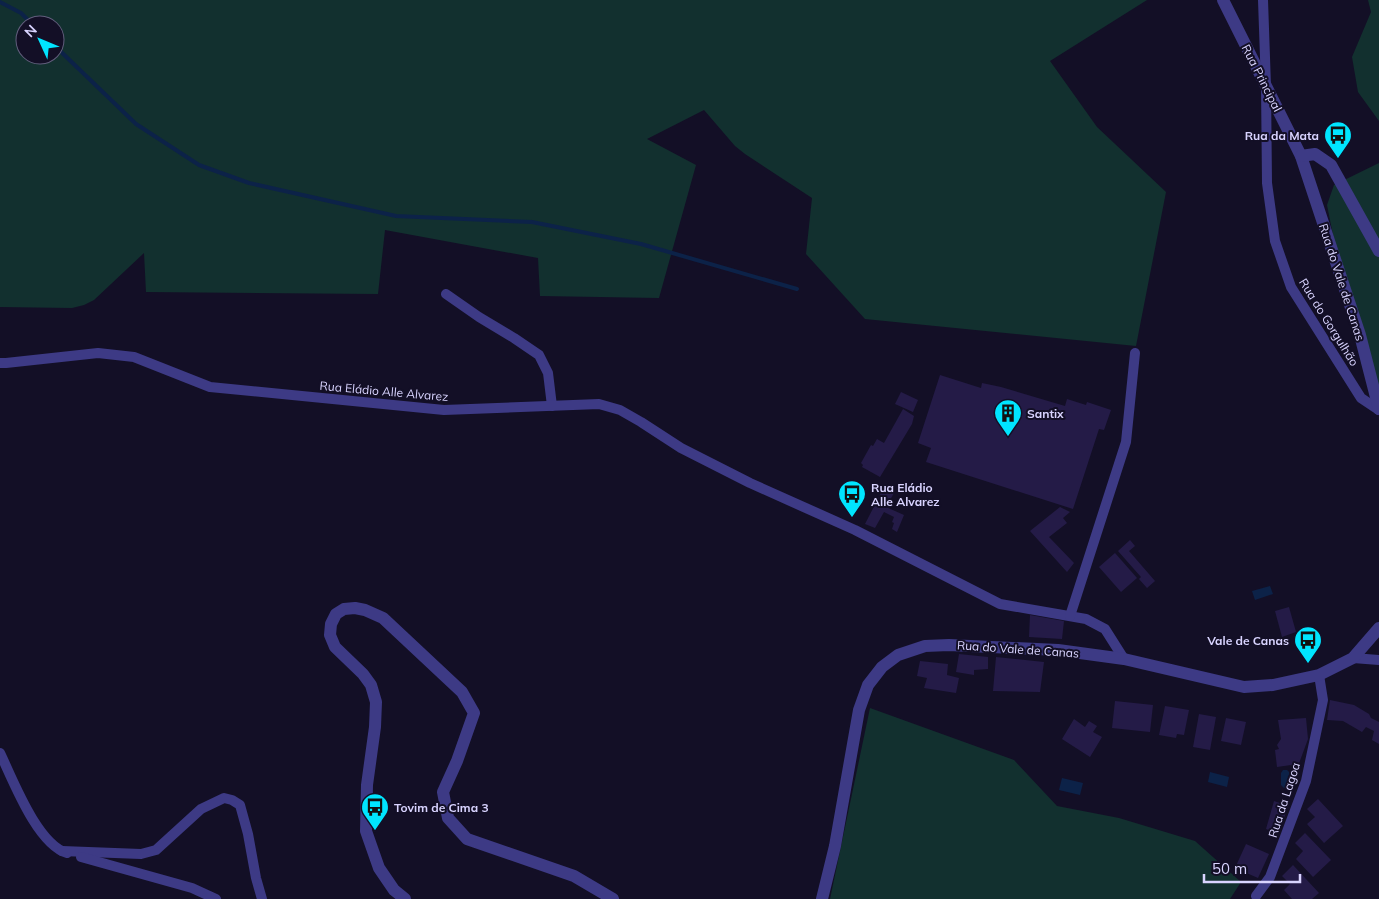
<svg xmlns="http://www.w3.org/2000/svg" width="1379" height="899" font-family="Mulish,sans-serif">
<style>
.green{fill:#12302f;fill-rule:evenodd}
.water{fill:#0c2248}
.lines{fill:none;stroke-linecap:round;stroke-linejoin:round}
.stream{stroke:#0c2248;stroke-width:4}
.building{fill:#241b47}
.minor{stroke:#3d3a85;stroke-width:10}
.tertiary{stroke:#3d3a85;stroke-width:12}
.labels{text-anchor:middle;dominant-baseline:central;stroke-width:4;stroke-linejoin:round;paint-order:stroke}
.street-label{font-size:12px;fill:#d9d4ff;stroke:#130f26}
.poi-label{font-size:12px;font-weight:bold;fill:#d9d4ff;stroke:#130f26;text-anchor:start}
</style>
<rect width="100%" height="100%" fill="#130f26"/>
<g class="green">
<path d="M 0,0 L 1147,0 L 1050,61 L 1097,127 L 1166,192 L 1136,346 L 865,319 L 806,254 L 812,198 L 745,154 L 735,146 L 704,110 L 647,139 L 696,165 L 659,298 L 540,296 L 538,258 L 385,230 L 378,294 L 146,292 L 144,253 L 94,300 L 84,305 L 72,308 L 0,307 ZM 25,25 L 55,25 L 55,55 L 25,55 Z"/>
<polygon points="1368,0 1379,0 1379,121 1358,92 1352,57 1371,12"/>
<polygon points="1379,163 1379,391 1339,263 1331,225 1327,205 1334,185"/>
<polygon points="870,708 1014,760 1057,806 1119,818 1195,841 1241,882 1230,899 830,899"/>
</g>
<g class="water">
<polygon points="1270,586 1273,594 1255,600 1252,591"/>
<polygon points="1283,770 1287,770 1289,772 1290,784 1287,788 1284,788 1281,785 1281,773"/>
<polygon points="1210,772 1229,777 1227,787 1208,782"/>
<polygon points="1062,778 1083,783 1080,795 1059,790"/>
</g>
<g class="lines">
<g class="stream">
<polyline points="0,2 21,13 33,25"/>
<polyline points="55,46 136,124 199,165 249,183 396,216 532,222 641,244 797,289"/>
</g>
</g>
<g class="building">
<polygon points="940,375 981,388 982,383 1001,387 1065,406 1067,399 1086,405 1087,402 1111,410 1104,430 1099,429 1073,509 926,462 931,448 918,443"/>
<polygon points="901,392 918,400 913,412 895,404"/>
<polygon points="903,409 914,416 912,424 880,477 862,467 863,465 861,463 871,445 873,446 877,439 884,443"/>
<polygon points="884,487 894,493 886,507 904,515 897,532 892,529 894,523 892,522 894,517 884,512 875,528 865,524"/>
<polygon points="1060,507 1070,512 1063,518 1067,523 1049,537 1074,563 1067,572 1030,531"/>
<polygon points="1130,540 1135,546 1129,551 1155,581 1147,588 1139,579 1141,577 1118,551"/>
<polygon points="1115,553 1137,578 1121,592 1099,567"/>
<polygon points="1289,607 1296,632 1282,637 1275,611"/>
<polygon points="1030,615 1064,621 1062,639 1029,637"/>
<polygon points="959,654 988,657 988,669 974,670 974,675 956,672"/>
<polygon points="996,657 1044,662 1040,692 993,691"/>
<polygon points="920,661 948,664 947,675 959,678 956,693 924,688 927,678 917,676"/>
<polygon points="1330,700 1354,705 1369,714 1371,718 1379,722 1379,744 1372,740 1374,731 1366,727 1362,732 1343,721 1327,720"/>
<polygon points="1115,701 1153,705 1150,732 1112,728"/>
<polygon points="1165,706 1189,710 1184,735 1177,734 1176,738 1159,735"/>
<polygon points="1199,714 1216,717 1210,750 1193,747"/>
<polygon points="1226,718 1246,722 1241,745 1221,741"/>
<polygon points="1306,718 1308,739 1294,777 1291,765 1277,767 1275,750 1279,749 1277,745 1281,739 1278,720"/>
<polygon points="1074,719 1085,727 1089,721 1097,726 1093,732 1102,737 1090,757 1062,739"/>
<polygon points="1318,799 1343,826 1324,843 1307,824 1315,817 1307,809"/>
<polygon points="1274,801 1288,806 1279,834 1266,829"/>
<polygon points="1305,833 1331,860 1313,877 1296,859 1303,851 1295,843"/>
<polygon points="1246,844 1269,854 1258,878 1235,868"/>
<polygon points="1293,865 1319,893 1312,899 1292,899 1284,890 1290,884 1282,876"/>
</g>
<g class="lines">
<g class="minor">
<polyline points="1263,0 1266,86 1267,183 1275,241 1291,287 1361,398 1379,410"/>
<polyline points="446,294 479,317 514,338 539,355 548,373 552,406"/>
<polyline points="0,363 6,363 98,353 134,357 210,387 444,410 599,404 620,410 641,422 681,448 750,483 855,530 1000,604 1086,619 1105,629 1124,659"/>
<polyline points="1070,616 1126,442 1135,353"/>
<polyline points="1353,658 1379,660"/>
<path d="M 0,753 C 13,780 37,844 67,853"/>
<polyline points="62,851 141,854 156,850 201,809 224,798 232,800 240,805 248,834 256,878 262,899"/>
<polyline points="81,857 192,888 216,899"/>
<polyline points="1256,896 1270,877 1306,781 1323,700 1319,675"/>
</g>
<g class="tertiary">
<polyline points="1223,0 1301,156 1360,335 1379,409"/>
<polyline points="1301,156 1315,154 1331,165 1379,251"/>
<polyline points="405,899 394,890 379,868 366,831 367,785 375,727 376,702 371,685 363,674 335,647 330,635 331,624 336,614 344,609 355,608 365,610 383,618 462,692 474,713 457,761 443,792 448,818 467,839 574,876 613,899"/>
<polyline points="822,899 835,846 859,710 868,685 882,667 898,655 925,646 949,645 1058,650 1124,659 1244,687 1273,685 1319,675 1353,658 1379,628"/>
</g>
</g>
<defs>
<g id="bus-pin" transform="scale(1.4375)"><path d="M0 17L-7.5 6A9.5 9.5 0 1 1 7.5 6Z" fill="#00e5ff" stroke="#130f26"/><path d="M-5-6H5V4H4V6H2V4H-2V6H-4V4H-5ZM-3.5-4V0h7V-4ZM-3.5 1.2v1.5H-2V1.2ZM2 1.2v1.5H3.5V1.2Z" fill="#111"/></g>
<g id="building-pin" transform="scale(1.4375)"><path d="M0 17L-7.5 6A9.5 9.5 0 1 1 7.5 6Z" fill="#00e5ff" stroke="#130f26"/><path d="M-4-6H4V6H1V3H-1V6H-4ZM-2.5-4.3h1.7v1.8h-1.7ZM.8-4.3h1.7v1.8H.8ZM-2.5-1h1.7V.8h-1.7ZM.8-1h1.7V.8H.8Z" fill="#111"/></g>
</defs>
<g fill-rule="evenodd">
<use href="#bus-pin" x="1338" y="135"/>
<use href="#building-pin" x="1008" y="413"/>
<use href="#bus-pin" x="852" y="494"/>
<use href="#bus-pin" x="1308" y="640"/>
<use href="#bus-pin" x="375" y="807"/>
</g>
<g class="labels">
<g class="street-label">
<text transform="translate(1262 78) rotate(63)">Rua Principal</text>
<text transform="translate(1342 282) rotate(72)">Rua do Vale de Canas</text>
<text transform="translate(1329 322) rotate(58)">Rua do Gorgulhão</text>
<text transform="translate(384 391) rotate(5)">Rua Eládio Alle Alvarez</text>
<text transform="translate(1018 649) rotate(4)">Rua do Vale de Canas</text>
<text transform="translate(1284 800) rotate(-72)">Rua da Lagoa</text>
</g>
<g class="poi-label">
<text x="1319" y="135" text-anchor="end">Rua da Mata</text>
<text x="1027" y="413">Santix</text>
<text x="871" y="487">Rua Eládio<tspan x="871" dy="14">Alle Alvarez</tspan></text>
<text x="1289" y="640" text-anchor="end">Vale de Canas</text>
<text x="394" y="807">Tovim de Cima 3</text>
</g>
</g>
<g transform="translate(40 40) rotate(314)"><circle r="24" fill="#130f26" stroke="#625e7d"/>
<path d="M0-4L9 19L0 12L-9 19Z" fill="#00e5ff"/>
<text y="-8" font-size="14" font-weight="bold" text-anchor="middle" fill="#d9d4ff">N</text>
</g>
<path d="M1204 874v8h96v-8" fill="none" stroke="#d9d4ff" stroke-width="2.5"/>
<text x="1212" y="874" font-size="15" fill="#d9d4ff" stroke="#130f26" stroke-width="4" paint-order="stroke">50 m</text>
</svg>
